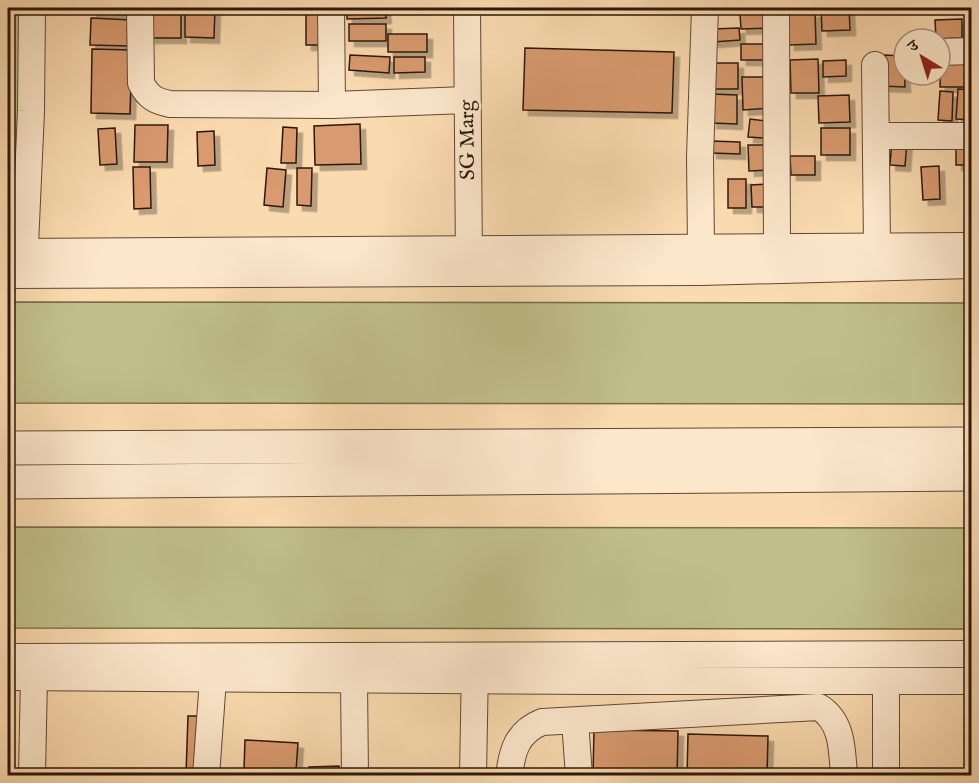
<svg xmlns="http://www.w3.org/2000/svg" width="979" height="783" font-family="'IM FELL English','Noto Serif Devanagari',serif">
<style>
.green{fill:#c0bf8a;stroke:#766b4b;stroke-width:1.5}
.building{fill:#d89a6e;stroke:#2d170c;stroke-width:1.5;filter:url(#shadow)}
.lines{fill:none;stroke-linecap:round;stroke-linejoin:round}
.minor-casing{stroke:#604835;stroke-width:28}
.tertiary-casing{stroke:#604835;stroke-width:35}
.minor{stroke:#fce7cb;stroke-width:26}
.tertiary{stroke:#fce7cb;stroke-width:33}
.labels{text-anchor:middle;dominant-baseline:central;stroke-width:5;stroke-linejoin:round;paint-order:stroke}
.street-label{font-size:21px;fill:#2d170c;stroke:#fce7cb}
</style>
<defs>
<filter id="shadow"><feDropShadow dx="5.5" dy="5.5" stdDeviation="0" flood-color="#0004"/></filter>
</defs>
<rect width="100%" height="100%" fill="#fadaaf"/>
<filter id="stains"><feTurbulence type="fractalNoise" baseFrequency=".00333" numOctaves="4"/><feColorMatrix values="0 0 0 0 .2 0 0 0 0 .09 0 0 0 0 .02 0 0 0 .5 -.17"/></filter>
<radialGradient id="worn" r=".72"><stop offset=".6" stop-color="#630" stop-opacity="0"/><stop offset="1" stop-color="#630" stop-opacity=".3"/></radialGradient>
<g class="green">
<polygon points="8,8 21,8 20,204 8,204"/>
<polygon points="8,302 971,303 971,404 8,403"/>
<polygon points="8,527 971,528 971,629 8,628"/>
</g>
<g class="building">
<polygon points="91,8 129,8 129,15 91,13"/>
<rect x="150" y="8" width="31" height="30"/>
<polygon points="185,8 215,8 214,38 185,37"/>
<polygon points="306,8 326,8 325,45 306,45"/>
<polygon points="347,8 385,8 386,18 347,19"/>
<polygon points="821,8 849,8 850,30 822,31"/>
<polygon points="815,12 816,44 789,45 789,13"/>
<polygon points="770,13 770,28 741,29 740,14"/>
<polygon points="91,18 131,20 129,46 90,45"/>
<polygon points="962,19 962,38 936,39 935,20"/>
<rect x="349" y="24" width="37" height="17"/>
<polygon points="739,28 740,40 713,42 712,29"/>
<rect x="388" y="34" width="39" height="18"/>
<rect x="741" y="44" width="27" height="16"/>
<polygon points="525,48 674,52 672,113 523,110"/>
<polygon points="92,49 132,50 130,114 91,113"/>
<polygon points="350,55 390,57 389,73 349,70"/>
<polygon points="884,55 904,56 905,87 882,86"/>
<polygon points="394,57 425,57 425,72 394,73"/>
<polygon points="941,58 971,58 970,87 940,87"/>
<polygon points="818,59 819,93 791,93 790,60"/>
<polygon points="846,60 846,76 823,77 823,61"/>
<polygon points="710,63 738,63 738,89 711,89"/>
<polygon points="742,77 772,77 773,108 743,110"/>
<polygon points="958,89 972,90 972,120 956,119"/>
<polygon points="940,91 953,92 952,121 938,120"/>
<polygon points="712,94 737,95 737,124 711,123"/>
<polygon points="849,95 850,122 819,123 818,96"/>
<polygon points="750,119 766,121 764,138 748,137"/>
<polygon points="360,124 361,164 315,165 314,126"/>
<polygon points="135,125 168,125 167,162 134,162"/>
<polygon points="283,127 297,128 296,163 281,163"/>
<polygon points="115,128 117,164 100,165 98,129"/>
<rect x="821" y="128" width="29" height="27"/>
<polygon points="214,131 215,165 198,166 197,132"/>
<rect x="956" y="139" width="15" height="26"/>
<polygon points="892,140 907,142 905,166 890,165"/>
<polygon points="711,141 740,142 740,154 711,153"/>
<polygon points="748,145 767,145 768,170 749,171"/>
<polygon points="790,156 815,156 815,175 791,175"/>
<polygon points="939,166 940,199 923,200 921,167"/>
<polygon points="133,167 150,167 151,208 134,209"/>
<polygon points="267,168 286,170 283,207 264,205"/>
<polygon points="297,168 312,168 311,206 297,205"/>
<rect x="728" y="179" width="18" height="29"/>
<polygon points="770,184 771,207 752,207 751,185"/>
<polygon points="188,716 206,716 204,775 186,774"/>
<polygon points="594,730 678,731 677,776 593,776"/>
<polygon points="688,734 768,736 767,776 687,776"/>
<polygon points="245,740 298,743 296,771 244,769"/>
<polygon points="339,766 339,776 309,776 309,767"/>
<polygon points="139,771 161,772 161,776 139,776"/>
</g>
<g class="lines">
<g class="minor-casing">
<g id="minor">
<path d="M 140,8 L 141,83 C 148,97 155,101 170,104 L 332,105 L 467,100"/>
<polyline points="331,8 332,105"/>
<polyline points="467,8 469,265"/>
<polyline points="776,8 777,248"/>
<polyline points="940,52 972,51"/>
<polyline points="875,65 877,247"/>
<polyline points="876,136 972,136"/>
<polyline points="701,248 700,157 705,8"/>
<polyline points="8,252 972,246"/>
<polyline points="24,268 31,111 32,8"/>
<polyline points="8,275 701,272 972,265"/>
<polyline points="8,657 972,654"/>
<polyline points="8,677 598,681 972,681"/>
<polyline points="354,680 355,776"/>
<polyline points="575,721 579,776"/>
<polyline points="32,776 34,677"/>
<polyline points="206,776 213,679"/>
<polyline points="473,776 475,665"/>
<path d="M 509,776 C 512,751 517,732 542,722 L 819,707 C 843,722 842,750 844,776"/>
<polyline points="886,776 886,681"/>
</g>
</g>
<g class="tertiary-casing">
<g id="tertiary">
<polyline points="8,448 972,444"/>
<polyline points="8,482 972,474"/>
</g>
</g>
<use href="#minor" class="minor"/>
<use href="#tertiary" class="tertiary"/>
</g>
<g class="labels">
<g class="street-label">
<text transform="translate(468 140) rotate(-91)">SG Marg</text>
</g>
</g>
<rect width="979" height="783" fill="none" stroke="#fadaaf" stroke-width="30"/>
<rect x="9" y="9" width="961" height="765" fill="none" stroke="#2d170c" stroke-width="3"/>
<rect x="15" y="15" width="949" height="753" fill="none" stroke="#2d170c" stroke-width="1.5"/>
<g transform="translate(922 57) rotate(322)"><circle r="28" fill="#fce7cb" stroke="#a9947f" stroke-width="1.5"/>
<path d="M0-4.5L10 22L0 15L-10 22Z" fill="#8f2418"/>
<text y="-9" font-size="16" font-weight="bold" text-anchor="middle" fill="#2d170c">उ</text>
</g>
<rect width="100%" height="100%" filter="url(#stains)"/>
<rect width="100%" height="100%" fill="url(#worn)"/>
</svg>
